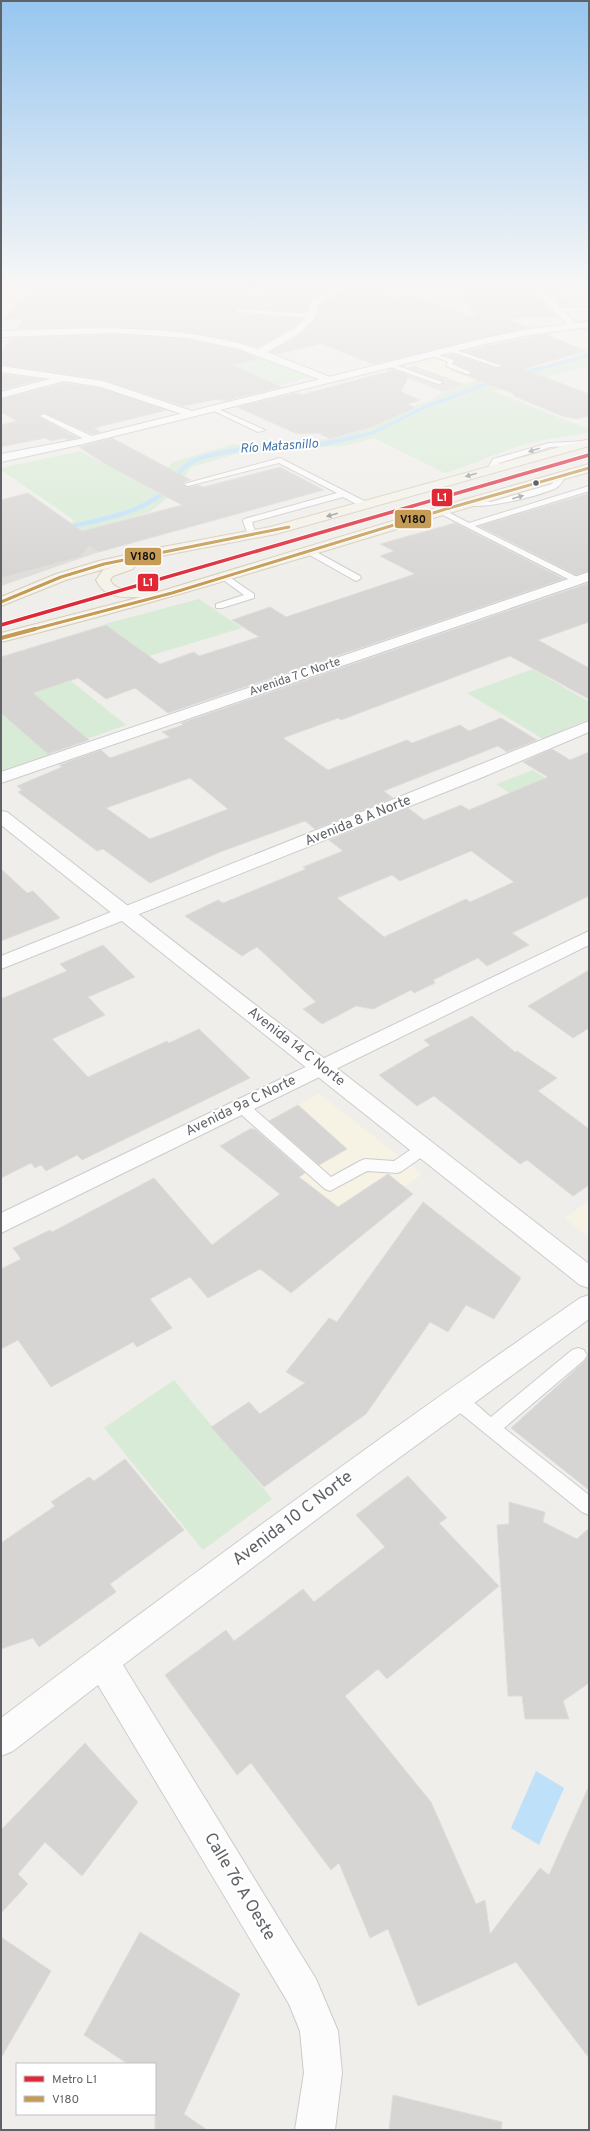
<svg xmlns="http://www.w3.org/2000/svg" width="590" height="2131" font-family="Overpass,sans-serif">
<style>
.commercial{fill:#f7f3e4}
.industrial{fill:#dfddda}
.green{fill:#d8ebd6}
.water{fill:#bfe0f9}
.lines{fill:none;stroke-linecap:round;stroke-linejoin:round}
.stream-far1{stroke:#bfe0f9;stroke-width:3.5}
.stream{stroke:#bfe0f9;stroke-width:4.5}
.building{fill:#d6d5d3;stroke:#deddd9;fill-rule:evenodd}
.service-casing{stroke:#cbcccc;stroke-width:2}
.minor-casing{stroke:#cbcccc;stroke-width:2}
.tertiary-casing{stroke:#cbcccc;stroke-width:2}
.secondary-casing{stroke:#cacacb;stroke-width:2}
.primary-casing{stroke:#d7ceb8;stroke-width:2}
.service{fill:#fdfcfc;fill-rule:evenodd}
.minor{fill:#fdfcfc;fill-rule:evenodd}
.tertiary{fill:#fdfcfc;fill-rule:evenodd}
.secondary{fill:#fdfcfc;fill-rule:evenodd}
.primary{fill:#f4f2e9;fill-rule:evenodd}
.bus-1-far1-casing{stroke:#fff;stroke-width:5}
.bus-1-casing{stroke:#fff;stroke-width:6}
.bus-1-far1{stroke:#c59b55;stroke-width:3}
.bus-1{stroke:#c59b55;stroke-width:4}
.metro-1-casing{stroke:#fff;stroke-width:5.5}
.metro-1{stroke:#df2937;stroke-width:3.5}
.oneway{fill:#96999c}
.oneway2{fill:#939595}
.bus-dot{fill:#5f6368;stroke:#fff;stroke-width:1.5}
.labels{text-anchor:middle;dominant-baseline:central;stroke-width:4;stroke-linejoin:round;paint-order:stroke}
.far-street-label{font-size:12px;fill:#5f6368;stroke:#fff}
.far-water-label{font-size:13px;font-style:italic;fill:#4174aa;stroke:#fff}
.street-label{font-size:14px;fill:#5f6368;stroke:#fff}
.near-street-label{font-size:17px;fill:#5f6368;stroke:#fff}
.line-badge{stroke:#fff;stroke-width:1.5}
.badge-label{font-size:11px;text-anchor:middle;font-weight:bold;fill:#fff}
.pale-badge-label{font-size:11px;text-anchor:middle;font-weight:bold;fill:#111}
</style>
<rect width="100%" height="100%" fill="#efeeea"/>
<g class="commercial">
<polygon points="581,330 589,333 589,351 549,335"/>
<polygon points="458,355 502,371 464,384 415,366"/>
<polygon points="319,1094 422,1174 335,1236 220,1146"/>
<polygon points="589,1201 589,1237 565,1218"/>
</g>
<g class="industrial">
<polygon points="415,366 464,384 443,392 392,372"/>
<polygon points="72,534 99,552 1,586 1,543"/>
</g>
<g class="green">
<polygon points="386,286 442,286 463,294 395,296 374,289"/>
<path d="M 589,351 L 589,366 L 493,391 L 589,429 L 589,432 C 571,437 553,437 535,442 C 503,449 476,464 445,473 L 374,438 L 343,446 L 242,452 L 192,467 L 171,495 L 150,512 L 72,534 L 60,526 L 74,522 L 71,518 L 1,470 L 1,468 L 80,451 L 155,491 L 172,462 L 234,444 L 245,446 L 269,441 L 331,439 L 369,428 L 413,406 L 432,400 L 443,392 L 502,371 L 536,367 L 564,361 Z"/>
<polygon points="262,357 310,377 278,385 235,366"/>
<polygon points="199,599 242,628 149,656 105,624"/>
<polygon points="533,669 589,702 589,719 543,739 467,693"/>
<polygon points="71,681 126,725 87,739 33,693"/>
<polygon points="1,709 52,756 1,773"/>
<polygon points="533,770 589,806 564,830 496,784"/>
<polygon points="174,1380 272,1499 203,1550 104,1428"/>
</g>
<polygon class="water" points="536,1771 564,1788 539,1845 511,1828"/>
<g class="lines">
<g class="stream-far1">
<polyline points="520,374 589,355"/>
<polyline points="355,437 372,433 423,408 496,380"/>
</g>
<path class="stream" d="M 65,528 C 97,520 135,515 162,494 C 178,481 175,468 198,459 C 241,444 284,449 327,443 C 338,441 349,438 360,436"/>
</g>
<g class="building">
<polygon points="36,286 223,286 256,296 270,287 284,288 287,286 336,286 311,300 306,312 238,308 236,312 237,314 302,319 293,328 258,347 227,339 162,329 98,327 17,329 24,319 3,319"/>
<polygon points="349,286 365,286 395,297 413,296 477,318 459,294 473,294 465,286 530,286 558,317 508,319 529,328 373,364 321,344 277,354 270,352 301,334 316,319 320,305"/>
<polygon points="542,286 552,286 575,306 562,306"/>
<polygon points="118,334 188,339 239,350 260,359 233,365 282,387 224,401 218,399 183,406 103,380 1,365 1,352 11,338"/>
<polygon points="545,334 586,351 523,369 589,394 589,416 577,419 562,416 514,396 514,394 451,370 466,375 473,374 473,372 454,363 454,359 445,356 452,354 497,368 502,367 502,365 463,351"/>
<polygon points="391,369 409,375 401,392 420,400 407,404 415,408 369,428 330,439 318,433 297,434 237,407 295,393 301,395 391,371 387,370"/>
<polygon points="1,374 42,379 1,390"/>
<polygon points="64,383 101,388 167,410 94,428 101,432 92,434 43,413 39,415 39,417 78,438 68,440 65,438 51,441 45,438 1,447 1,425 17,421 1,412 1,399"/>
<polygon points="112,438 191,480 183,483 187,487 199,485 203,487 280,467 324,490 99,552 89,546 80,557 1,578 1,500 28,493 82,531 182,505 105,464 79,447"/>
<polygon points="589,493 589,571 576,575 479,526"/>
<polygon points="455,523 564,579 168,713 135,688 106,699 78,678 33,693 89,740 48,754 1,713 1,657 106,625 160,664 194,652 199,656 259,637 232,620 270,607 286,617 415,574 380,556 394,551 380,544"/>
<path d="M 589,583 L 589,622 L 538,640 L 589,668 L 589,699 L 510,656 L 341,720 L 338,718 L 283,738 L 328,770 L 407,740 L 412,743 L 460,725 L 469,731 L 501,718 L 537,740 L 507,752 L 498,746 L 384,791 L 393,798 L 315,829 L 305,821 L 220,852 L 150,883 L 103,849 L 97,851 L 18,792 L 22,790 L 17,786 L 62,767 L 59,765 L 101,750 L 110,758 L 170,737 L 162,732 L 183,725 L 181,723 ZM 190,778 L 228,809 L 150,839 L 106,808 Z"/>
<path d="M 552,749 L 570,760 L 589,752 L 589,896 L 512,933 L 529,945 L 487,966 L 478,958 L 433,980 L 435,983 L 414,993 L 411,990 L 373,1009 L 356,1006 L 322,1024 L 303,1009 L 316,1002 L 257,947 L 242,956 L 185,916 L 218,900 L 223,903 L 306,869 L 303,867 L 343,851 L 329,840 L 408,808 L 424,820 L 461,805 L 469,810 L 548,777 L 523,762 ZM 471,851 L 514,882 L 470,902 L 466,899 L 384,937 L 337,898 L 392,875 L 400,881 Z"/>
<polygon points="1,869 27,893 33,891 60,918 1,941"/>
<polygon points="103,945 135,977 88,997 105,1015 52,1039 88,1077 167,1041 169,1043 199,1029 250,1078 82,1160 77,1155 46,1171 41,1165 35,1168 31,1163 1,1178 1,999 67,971 60,964"/>
<polygon points="589,970 589,1028 573,1038 528,1006"/>
<polygon points="472,1016 515,1052 517,1051 557,1078 538,1091 589,1129 589,1185 573,1196 527,1160 520,1164 434,1096 417,1106 379,1075 430,1045 424,1040"/>
<polygon points="298,1105 347,1149 319,1165 269,1121"/>
<polygon points="250,1129 255,1129 305,1173 299,1177 338,1207 388,1174 413,1194 291,1293 260,1269 208,1298 190,1277 150,1299 172,1328 137,1347 133,1342 51,1387 18,1340 1,1349 1,1269 21,1259 13,1248 50,1230 52,1232 154,1178 212,1245 280,1194 220,1146"/>
<polygon points="423,1202 521,1278 494,1319 466,1305 448,1332 430,1322 366,1414 264,1487 211,1427 249,1402 260,1414 305,1383 286,1372 329,1318 337,1322"/>
<polygon points="589,1355 589,1490 511,1428 585,1361"/>
<polygon points="125,1459 184,1530 110,1584 116,1592 39,1647 33,1638 1,1649 1,1543 55,1506 51,1502 89,1477 94,1481"/>
<polygon points="408,1476 447,1518 439,1523 499,1586 387,1679 378,1669 345,1696 431,1802 476,1904 485,1900 490,1934 540,1868 549,1875 589,1786 589,2058 516,1962 418,2006 388,1929 370,1938 339,1863 331,1870 251,1763 237,1775 165,1675 226,1630 234,1641 303,1589 314,1602 385,1547 356,1515"/>
<polygon points="509,1502 545,1512 543,1522 577,1539 589,1528 589,1683 563,1701 569,1719 525,1719 522,1696 508,1696 497,1525 509,1524"/>
<polygon points="85,1743 138,1802 82,1876 45,1842 18,1874 28,1884 1,1913 1,1830"/>
<polygon points="140,1932 240,1994 184,2114 207,2130 155,2130 155,2064 128,2064 84,2035"/>
<polygon points="1,1937 51,1971 1,2058"/>
<polygon points="393,2095 502,2122 501,2130 389,2130"/>
</g>
<g class="lines">
<g class="service-casing">
<g id="service">
<polygon points="589,307 589,311 559,312 556,310 559,308"/>
<polygon points="239,309 311,314 314,316 311,318 237,312"/>
<polygon points="582,323 589,326 589,330 580,326"/>
<polygon points="449,349 453,349 502,366 497,367 449,351"/>
<polygon points="431,353 454,360 452,364 472,373 467,374 446,366 448,362 431,355"/>
<polygon points="390,363 442,382 443,383 438,384 388,366 387,365"/>
<polygon points="212,408 216,408 265,430 258,432 212,410"/>
<polygon points="44,414 94,437 95,439 88,441 42,417 40,416"/>
<polygon points="586,441 589,441 589,445 550,447 499,463 494,472 487,470 493,459 549,443"/>
<polygon points="280,458 368,503 369,505 362,507 343,497 252,522 256,535 252,537 248,535 243,521 244,519 337,493 279,463 188,486 184,484"/>
<path d="M 559,474 L 566,476 C 563,480 560,486 556,488 C 542,495 474,513 463,503 L 467,501 L 491,502 L 552,484 Z"/>
<polygon points="589,486 589,491 475,526 579,578 580,580 576,583 435,511 442,509 469,523"/>
<polygon points="309,548 360,576 361,578 357,581 354,580 306,553 306,549"/>
<polygon points="225,574 254,594 254,598 222,608 216,608 216,604 244,595 222,579 222,575"/>
<polygon points="241,1101 246,1102 331,1177 360,1161 365,1159 394,1161 419,1144 424,1143 429,1144 431,1148 429,1152 402,1171 397,1173 367,1171 330,1191 325,1189 236,1110 234,1106 236,1102"/>
<path d="M 578,1348 L 584,1350 L 587,1355 L 584,1360 L 504,1428 L 589,1495 L 589,1515 L 582,1512 L 449,1404 L 446,1399 L 449,1394 C 463,1389 480,1408 491,1417 L 572,1350 Z"/>
</g>
</g>
<g class="minor-casing">
<g id="minor">
<path d="M 338,286 L 348,286 L 319,304 L 315,318 L 300,333 L 267,352 L 333,378 L 334,380 L 329,383 L 239,349 L 188,338 L 118,333 L 1,337 L 1,331 C 88,328 173,322 258,349 L 294,329 L 306,317 L 312,301 Z"/>
<polygon points="1,366 103,381 195,412 197,414 191,417 101,387 64,381 1,398 1,392 50,379 1,372"/>
<polygon points="589,572 589,581 1,783 1,772"/>
<polygon points="589,721 589,732 483,777 1,969 1,956"/>
<polygon points="589,931 589,945 1,1233 1,1213"/>
<path d="M 589,1295 L 589,1319 L 377,1474 L 123,1665 L 316,1979 L 338,2031 L 342,2073 L 335,2130 L 295,2130 L 304,2073 L 300,2031 L 289,2004 L 98,1685 L 13,1751 L 1,1756 L 1,1718 C 191,1574 384,1434 580,1298 Z"/>
</g>
</g>
<g class="tertiary-casing">
<polygon id="tertiary" points="1,811 7,812 589,1264 589,1288 580,1285 1,825"/>
</g>
<g class="secondary-casing">
<polygon id="secondary" points="531,286 540,286 576,323 589,321 589,327 523,336 481,345 79,445 1,462 1,454 79,439 481,339 523,330 567,324"/>
</g>
<g class="primary-casing">
<path id="primary" d="M 589,439 L 589,446 L 276,534 L 129,562 L 135,566 L 133,569 L 113,576 L 110,580 C 118,596 141,586 154,589 L 155,593 L 442,506 L 589,464 L 589,472 C 393,528 199,593 1,642 L 1,633 L 141,597 C 123,598 104,598 96,580 L 103,570 L 119,565 L 66,580 L 1,606 L 1,597 L 56,574 L 99,561 L 152,549 L 270,527 Z"/>
</g>
<use href="#service" class="service"/>
<use href="#minor" class="minor"/>
<use href="#tertiary" class="tertiary"/>
<use href="#secondary" class="secondary"/>
<use href="#primary" class="primary"/>
<g class="bus-1-far1-casing">
<g id="bus-1-far1">
<polyline points="1,602 61,577 104,564 289,527"/>
<polyline points="31,630 172,593 446,509 589,468"/>
</g>
</g>
<g class="bus-1-casing">
<polyline id="bus-1" points="1,638 35,629"/>
</g>
<use href="#bus-1-far1" class="bus-1-far1"/>
<use href="#bus-1" class="bus-1"/>
<g class="metro-1-casing">
<polyline id="metro-1" points="1,625 589,455"/>
</g>
<use href="#metro-1" class="metro-1"/>
</g>
<defs><path id="oneway-solid" d="M-6-.8H1V-3.2L6.5 0L1 3.2V.8H-6Z"/></defs>
<g class="oneway">
<use href="#oneway-solid" transform="translate(534 450) rotate(163)"/>
<use href="#oneway-solid" transform="translate(518 497) rotate(-16)"/>
</g>
<g class="oneway2">
<use href="#oneway-solid" transform="translate(471 475) rotate(164)"/>
<use href="#oneway-solid" transform="translate(332 515) rotate(164)"/>
</g>
<linearGradient id="sky" x2="0" y2="1"><stop stop-color="#97c6ef"/><stop offset="0.49" stop-color="#f8f7f6"/><stop offset="1" stop-color="#f8f7f6" stop-opacity="0"/></linearGradient>
<rect width="590" height="584" fill="url(#sky)"/>
<circle class="bus-dot" cx="536" cy="483" r="3.5"/>
<g class="labels">
<g class="far-street-label">
<text transform="translate(295 677) rotate(-19)">Avenida 7 C Norte</text>
</g>
<g class="far-water-label">
<text transform="translate(279 447) rotate(-4)">Río Matasnillo</text>
</g>
<g class="street-label">
<text transform="translate(358 821) rotate(-22)">Avenida 8 A Norte</text>
<text transform="translate(296 1047) rotate(38)">Avenida 14 C Norte</text>
<text transform="translate(241 1106) rotate(-26)">Avenida 9a C Norte</text>
</g>
<g class="near-street-label">
<text transform="translate(293 1519) rotate(-37)">Avenida 10 C Norte</text>
<text transform="translate(239 1887) rotate(59)">Calle 76 A Oeste</text>
</g>
</g>
<g class="line-badge">
<rect x="431" y="488" width="22" height="19" rx="4" fill="#df2937"/>
<rect x="394" y="509" width="38" height="20" rx="4" fill="#c59b55"/>
<rect x="124" y="547" width="38" height="19" rx="4" fill="#c59b55"/>
<rect x="137" y="573" width="22" height="19" rx="4" fill="#df2937"/>
</g>
<g class="badge-label">
<text x="442" y="501">L1</text>
<text x="148" y="586">L1</text>
</g>
<g class="pale-badge-label">
<text x="413" y="523">V180</text>
<text x="143" y="560">V180</text>
</g>
<rect width="590" height="2131" fill="none" stroke="#5f6368" stroke-width="4"/>
<rect x="16" y="2063" width="140" height="52" fill="#ffffff" stroke="#bfc1c3"/>
<rect x="24" y="2076" width="20" height="6" fill="#df2937" stroke="#bfc1c3"/>
<text x="52" y="2083" font-size="12" fill="#5f6368">Metro L1</text>
<rect x="24" y="2096" width="20" height="6" fill="#c59b55" stroke="#bfc1c3"/>
<text x="52" y="2103" font-size="12" fill="#5f6368">V180</text>
</svg>
